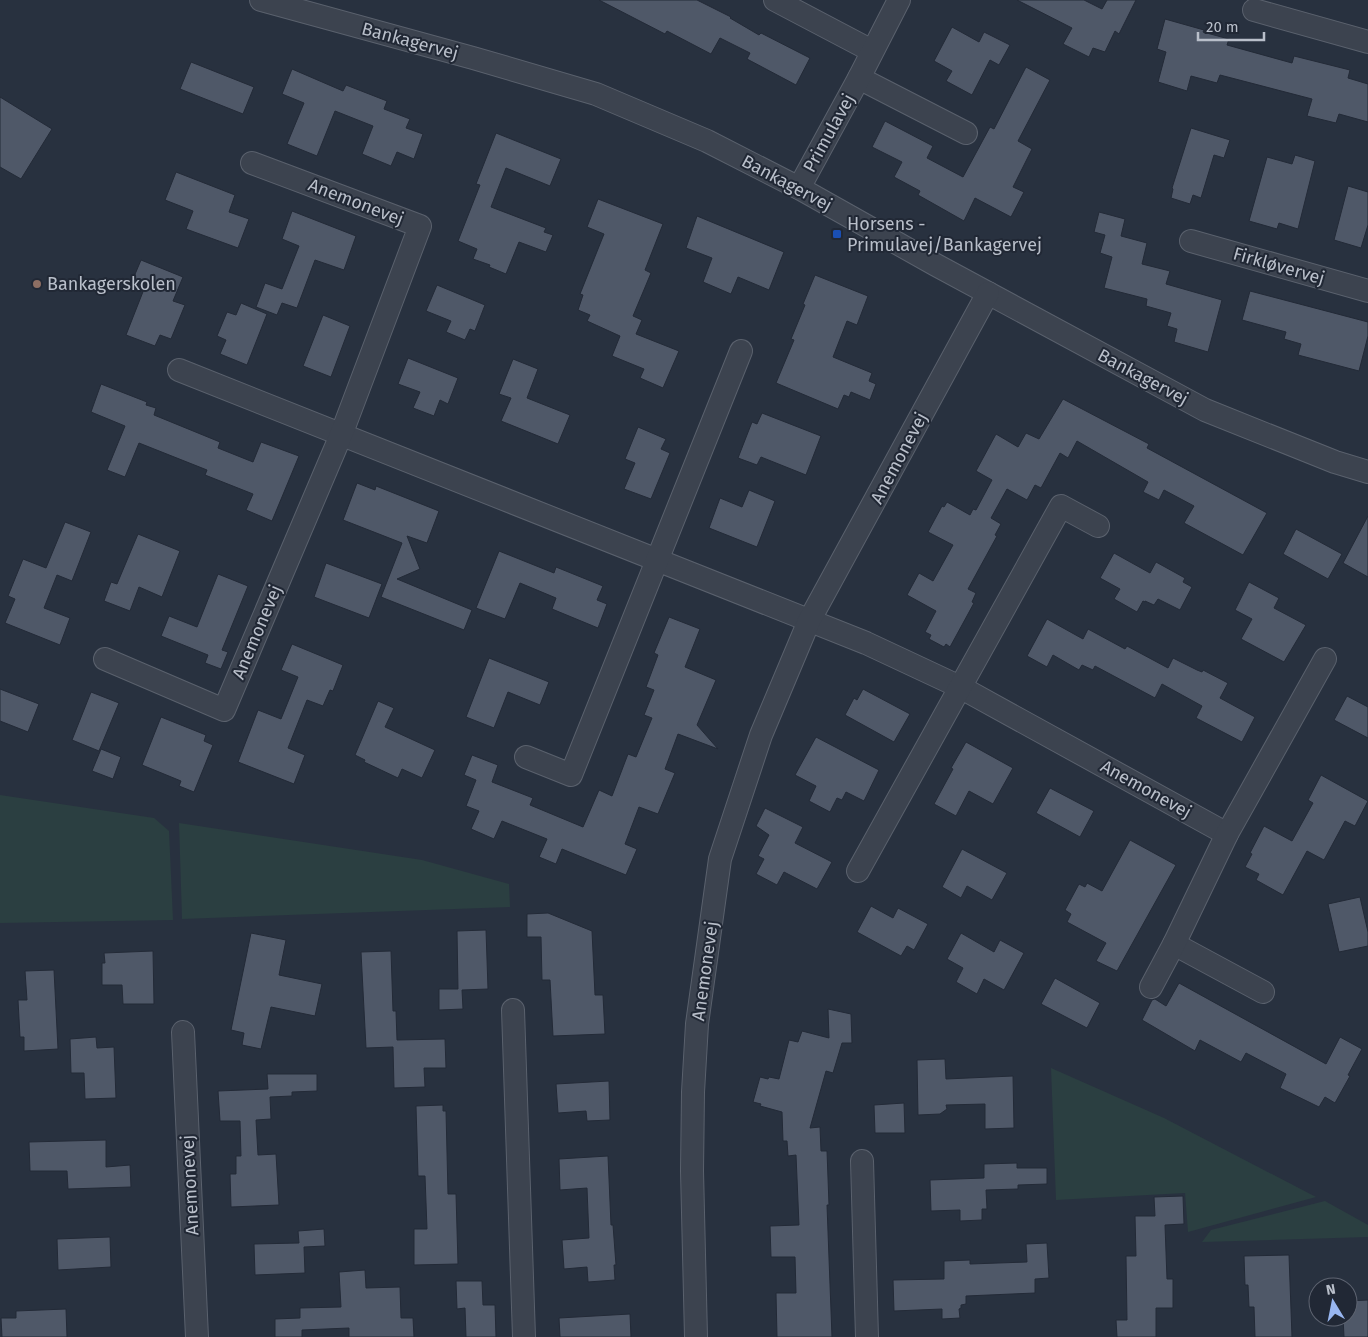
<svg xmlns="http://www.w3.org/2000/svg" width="1368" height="1337" font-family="'Fira Sans',sans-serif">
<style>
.green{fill:#2b3f41}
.building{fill:#4f5868;stroke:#232a37}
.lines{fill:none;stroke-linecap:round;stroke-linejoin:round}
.minor-casing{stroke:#5a616d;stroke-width:24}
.minor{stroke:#3c434f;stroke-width:22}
.transit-dot{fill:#1a4fb4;stroke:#212835;stroke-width:2}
.education-dot{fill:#8d6e63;stroke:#212835;stroke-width:2}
.labels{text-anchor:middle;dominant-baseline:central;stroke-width:4;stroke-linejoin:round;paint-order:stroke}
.street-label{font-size:18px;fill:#b9bfca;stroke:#212835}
.poi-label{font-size:18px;fill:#b9bfca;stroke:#212835;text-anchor:start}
</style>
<rect width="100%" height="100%" fill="#28313f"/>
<g class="green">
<polygon points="0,795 154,818 169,831 173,920 0,923"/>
<polygon points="179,823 422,860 509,884 510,907 182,919"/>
<polygon points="1051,1068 1164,1118 1316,1197 1188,1232 1185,1193 1056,1200"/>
<polygon points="1325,1201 1368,1225 1368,1237 1202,1242 1211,1230"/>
</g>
<g class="building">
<polygon points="599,0 697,0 731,17 730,18 759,35 761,33 810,58 796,85 747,59 750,53 720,38 711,54 667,31 665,34"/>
<polygon points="1017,0 1084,0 1102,9 1107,0 1136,0 1119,34 1115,31 1105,52 1093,48 1089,57 1063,44 1072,28"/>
<polygon points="1165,19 1204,30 1203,32 1229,39 1227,45 1292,63 1294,56 1350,70 1348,78 1368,84 1368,122 1339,114 1336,123 1307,116 1312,99 1220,75 1217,83 1191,76 1187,91 1158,82 1166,52 1157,49"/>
<polygon points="952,27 979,42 984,32 1010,45 999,65 990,60 972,95 946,81 952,71 934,61"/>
<polygon points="191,62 254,87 243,114 180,89"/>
<polygon points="1026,67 1050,80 1018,141 1032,149 1013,187 1024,192 1011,217 975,198 964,221 918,195 920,191 894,177 902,162 872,147 885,121 933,146 927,158 963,177 990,127 994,129"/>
<polygon points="292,69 343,91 346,85 387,101 384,109 410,119 406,128 423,134 414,159 397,152 391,166 362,154 373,126 335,111 317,156 287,144 304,103 282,94"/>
<polygon points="0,97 52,129 21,179 0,167"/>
<polygon points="1191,128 1230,140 1224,158 1214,155 1201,198 1193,195 1190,204 1171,198 1173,189 1172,188"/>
<polygon points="496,133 561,159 550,186 506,168 491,207 546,228 544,232 553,235 546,252 519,242 506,274 489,267 490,265 473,259 477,249 458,241 480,185 476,184"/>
<polygon points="1295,155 1315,161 1298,229 1279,223 1277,229 1249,221 1267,157 1292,164"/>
<polygon points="176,172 235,195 229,212 249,219 238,248 186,229 193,211 165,200"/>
<polygon points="1348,186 1368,192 1368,225 1361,248 1334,240"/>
<polygon points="598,199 663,224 645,270 651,273 633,316 642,320 636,334 679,351 663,388 640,378 644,369 612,356 620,336 587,321 590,315 578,310 583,295 580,294 604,234 587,227"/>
<polygon points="292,211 356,236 344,270 315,260 297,308 282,303 277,315 256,307 265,283 282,289 299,246 282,239"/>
<polygon points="1099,212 1125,219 1121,236 1147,243 1142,264 1170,271 1166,284 1222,300 1208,352 1174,342 1177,329 1167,326 1171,313 1146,306 1147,299 1104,288 1112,257 1100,253 1105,235 1094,232"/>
<polygon points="697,216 784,252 769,290 738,277 731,294 703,282 712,258 686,248"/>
<polygon points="141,260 183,277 173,301 185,305 171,339 160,335 155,346 126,335 146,284 133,279"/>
<polygon points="815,275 868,296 857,325 847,321 833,357 872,373 869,381 876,384 870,400 851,392 849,397 844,395 838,409 776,383 794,340 791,339 805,305 803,304"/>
<polygon points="437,285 485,305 475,331 470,329 465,340 446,332 451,321 426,311"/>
<polygon points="1250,291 1368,322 1368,336 1359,371 1298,355 1301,344 1284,339 1286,332 1242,320"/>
<polygon points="241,303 267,314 247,365 220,354 226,340 217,336 227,312 236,315"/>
<polygon points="323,315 350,326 331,377 303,366"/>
<polygon points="408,358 458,378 448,404 440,400 434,416 413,408 420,392 398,384"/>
<polygon points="513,359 538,369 527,398 570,415 558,444 501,421 511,398 499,394"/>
<polygon points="101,384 147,402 146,405 156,408 154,415 220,442 218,448 253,462 261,442 299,456 272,521 246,510 253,494 205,475 207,470 139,443 125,477 107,470 125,426 91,412"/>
<polygon points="1063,399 1149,444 1147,448 1267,513 1243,555 1184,523 1194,506 1164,490 1159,500 1143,492 1148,482 1077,441 1068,458 1060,453 1041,488 1035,485 1027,500 1007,489 991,518 1001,524 995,535 997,536 968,589 976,593 972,602 974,603 950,647 946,644 944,647 929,639 931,635 925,632 936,611 907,595 919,573 933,581 953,545 928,532 942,506 944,507 947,502 970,515 973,509 976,510 992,480 976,471 996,434 1018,447 1026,433 1039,439"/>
<polygon points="762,413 821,436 806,475 761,457 757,465 738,458 752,422 757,424"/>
<polygon points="638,427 666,439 661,449 670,453 651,499 624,489 635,463 625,459"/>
<polygon points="357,483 375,490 376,486 439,511 427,543 407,536 420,569 397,579 472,610 464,630 381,597 402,543 343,520"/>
<polygon points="749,490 775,501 757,547 709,528 720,498 742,507"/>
<polygon points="1368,516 1368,577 1343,563"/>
<polygon points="65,522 91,532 72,581 57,575 44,608 70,618 60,645 5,623 15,599 8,596 23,559 46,568"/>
<polygon points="1296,529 1342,554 1328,579 1283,554"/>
<polygon points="138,534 180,551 162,597 139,587 130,611 104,601 111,582 117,584"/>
<polygon points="499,551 554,573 556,567 603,586 597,600 607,604 598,628 552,609 556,598 520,583 505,619 476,608"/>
<polygon points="1114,553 1150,573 1156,562 1185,578 1183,582 1192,587 1180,610 1158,599 1154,605 1145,601 1145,602 1143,601 1137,612 1114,599 1120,589 1100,578"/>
<polygon points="326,563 382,584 369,618 314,597"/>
<polygon points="218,574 248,586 222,650 228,652 221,669 205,663 208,655 161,636 169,616 197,627"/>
<polygon points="1249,582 1279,598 1274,608 1306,625 1284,662 1241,639 1252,619 1235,610"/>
<polygon points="669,617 700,629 685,667 716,680 697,725 718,749 678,734 665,769 675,773 658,814 639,807 625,844 637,849 626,875 562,849 556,864 539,857 547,839 502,821 494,839 471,829 479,811 466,806 476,780 464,775 472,755 498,765 492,782 533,798 530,805 583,827 599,790 612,796 628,754 636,757 652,718 644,715 654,690 646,687 658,655 654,653"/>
<polygon points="1047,619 1083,639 1088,629 1125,649 1127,646 1168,668 1173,658 1197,670 1202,672 1203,670 1228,683 1220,698 1255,717 1242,742 1196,718 1202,706 1162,684 1155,698 1095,666 1093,670 1082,665 1079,670 1053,655 1047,667 1027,656"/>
<polygon points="292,644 343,665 333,691 330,690 323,706 307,700 288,748 305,755 294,784 238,762 258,710 281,719 298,677 281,670"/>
<polygon points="489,658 549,682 540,705 508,692 494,728 466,717"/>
<polygon points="0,689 39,704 28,732 0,721"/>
<polygon points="863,689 910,714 894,742 845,715 854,698 857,700"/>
<polygon points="91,692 119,703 99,751 72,740"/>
<polygon points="1347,696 1368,707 1368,738 1334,720"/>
<polygon points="378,701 394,708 385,727 435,750 422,778 402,769 398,778 364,762 365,760 355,755"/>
<polygon points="161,717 206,735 204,741 213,745 194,792 179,786 181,781 142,765"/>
<polygon points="816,737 879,770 864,801 846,792 842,800 837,798 830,812 809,801 816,786 795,775"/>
<polygon points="966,742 1013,768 993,804 969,791 956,816 934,804 953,769 951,768"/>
<polygon points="101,749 121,757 113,779 92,771"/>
<polygon points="1321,775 1368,801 1355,826 1345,821 1324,860 1307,851 1283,895 1256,880 1259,874 1245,867 1252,854 1250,853 1264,826 1292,841 1313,803 1308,800"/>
<polygon points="1050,788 1094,811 1080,837 1036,813"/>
<polygon points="765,808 803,827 795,843 832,862 817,889 784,872 777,885 756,874 764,859 758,856 769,835 756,826"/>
<polygon points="1130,840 1176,865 1117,971 1096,961 1106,943 1067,922 1071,914 1065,910 1079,884 1085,887 1087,883 1102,891"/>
<polygon points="962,849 1007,873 992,900 967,886 961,898 942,887"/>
<polygon points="1360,897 1368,932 1368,946 1339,952 1328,904"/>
<polygon points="871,906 893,918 898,908 928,924 914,950 907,946 901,956 857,932"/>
<polygon points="548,913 592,931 595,995 603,995 605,1034 553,1036 550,980 542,980 541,937 527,937 527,914"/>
<polygon points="486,930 488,989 462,990 463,1009 439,1010 439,989 458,989 457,931"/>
<polygon points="251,933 286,940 279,975 322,984 315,1016 271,1007 261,1049 242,1045 244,1033 231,1030"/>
<polygon points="961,933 994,952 1000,940 1024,953 1004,990 984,979 977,994 956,982 963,968 947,959"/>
<polygon points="153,951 154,1004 123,1004 122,985 102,985 102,963 105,963 104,953"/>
<polygon points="391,951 393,1011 396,1011 397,1040 445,1039 446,1068 424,1068 425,1087 394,1088 393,1047 366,1048 361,952"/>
<polygon points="54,970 58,1049 24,1051 24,1037 20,1037 18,1000 27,1000 25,971"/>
<polygon points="1055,978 1100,1003 1087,1028 1041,1004"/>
<polygon points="1179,983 1326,1064 1340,1037 1362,1049 1348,1075 1350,1076 1335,1103 1325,1097 1319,1107 1280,1088 1286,1074 1246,1053 1241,1062 1200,1040 1195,1051 1142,1020 1152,1000 1155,999 1166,1006"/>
<polygon points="828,1009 851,1014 852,1043 842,1043 833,1073 826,1071 810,1128 820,1127 821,1151 827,1151 829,1205 827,1205 832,1337 777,1337 776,1293 796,1293 795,1257 771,1257 770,1226 799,1225 796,1155 788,1156 787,1141 783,1141 782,1112 760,1106 761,1104 753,1102 760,1077 768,1079 769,1077 779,1079 789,1040 798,1042 802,1031 829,1038"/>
<polygon points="96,1037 97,1048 114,1047 116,1098 85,1099 84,1073 71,1073 70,1039"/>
<polygon points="945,1059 946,1079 1013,1076 1014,1128 985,1129 985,1104 946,1105 947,1109 940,1114 918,1115 917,1060"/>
<polygon points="267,1074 317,1074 317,1091 292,1092 292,1096 270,1097 271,1119 256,1120 258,1155 276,1154 279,1205 231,1207 230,1174 236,1174 236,1156 241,1156 240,1121 220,1121 218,1091 268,1089"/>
<polygon points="609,1081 610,1120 587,1121 586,1111 558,1113 556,1084"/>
<polygon points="904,1103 905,1133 875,1133 874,1105"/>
<polygon points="443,1105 443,1111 446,1111 448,1194 456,1194 458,1264 414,1265 414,1229 427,1229 425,1176 418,1176 416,1106"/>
<polygon points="106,1140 106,1167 130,1165 131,1187 68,1189 67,1171 30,1171 29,1142"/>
<polygon points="608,1156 611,1225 613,1225 616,1265 614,1265 615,1280 588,1282 587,1267 564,1269 562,1240 589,1238 587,1188 560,1190 559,1159"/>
<polygon points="1017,1163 1017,1168 1047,1168 1047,1184 1018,1185 1018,1189 986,1190 987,1209 982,1209 982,1220 960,1221 960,1210 931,1211 930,1180 984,1178 984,1164"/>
<polygon points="1183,1196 1184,1224 1165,1225 1167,1279 1173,1279 1173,1308 1156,1308 1156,1337 1117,1337 1116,1320 1127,1320 1126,1256 1136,1256 1135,1216 1155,1216 1154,1197"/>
<polygon points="324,1229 325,1246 304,1247 305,1273 255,1275 254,1244 299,1243 298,1231"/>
<polygon points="110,1237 111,1267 58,1270 57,1239"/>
<polygon points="1047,1243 1049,1278 1035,1279 1035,1293 966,1296 966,1304 961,1305 961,1308 959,1309 960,1318 942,1319 942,1309 894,1311 893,1280 944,1279 944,1261 970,1260 970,1264 1027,1262 1026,1244"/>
<polygon points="1289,1255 1292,1337 1255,1337 1254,1307 1249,1307 1248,1285 1245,1285 1244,1256"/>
<polygon points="365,1270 366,1288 400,1287 401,1318 413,1318 414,1337 349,1337 349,1328 302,1330 302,1337 275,1337 275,1319 300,1318 300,1308 341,1307 339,1272"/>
<polygon points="456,1281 482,1281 483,1305 495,1305 496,1337 466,1337 465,1308 457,1309"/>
<polygon points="1368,1300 1368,1337 1344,1337 1343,1317 1348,1317 1348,1301"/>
<polygon points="66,1309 67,1337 2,1337 1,1318 16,1318 16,1311"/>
<polygon points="630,1314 631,1337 560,1337 559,1318"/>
</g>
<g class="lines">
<g class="minor-casing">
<g id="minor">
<polyline points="261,0 473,58 596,94 707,141 799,188 936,265 1205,410 1335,462 1368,472"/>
<polyline points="775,0 872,51"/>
<polyline points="1254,10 1368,42"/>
<polyline points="859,78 966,133"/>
<polyline points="799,188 859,78 899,0"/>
<polyline points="1191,241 1368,291"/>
<polyline points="179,370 866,643 960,687 1227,834"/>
<polyline points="105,659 224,710 341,435 420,226 252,163"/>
<polyline points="526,757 571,775 741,351"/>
<polyline points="858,871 1061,506 1098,526"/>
<polyline points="1174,944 1263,992"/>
<polyline points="1151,987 1174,944 1227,834 1325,659"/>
<polyline points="513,1010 524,1337"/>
<polyline points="183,1032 197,1337"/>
<polyline points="862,1161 867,1337"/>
<polyline points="696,1337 692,1171 693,1092 697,1024 720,859 761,735 809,621 988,293"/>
</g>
</g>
<use href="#minor" class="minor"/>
</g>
<rect class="transit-dot" x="832" y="229" width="10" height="10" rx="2.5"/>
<circle class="education-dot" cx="37" cy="284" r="5"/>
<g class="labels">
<g class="street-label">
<text transform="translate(410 41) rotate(15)">Bankagervej</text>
<text transform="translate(829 133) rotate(-61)">Primulavej</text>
<text transform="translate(787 183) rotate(28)">Bankagervej</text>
<text transform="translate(356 202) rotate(21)">Anemonevej</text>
<text transform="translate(1279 266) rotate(16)">Firkløvervej</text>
<text transform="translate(1143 377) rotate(28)">Bankagervej</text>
<text transform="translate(899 458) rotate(-62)">Anemonevej</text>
<text transform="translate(257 632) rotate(-67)">Anemonevej</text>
<text transform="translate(1146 789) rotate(29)">Anemonevej</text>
<text transform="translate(705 971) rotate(-82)">Anemonevej</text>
<text transform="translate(190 1185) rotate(-93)">Anemonevej</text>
</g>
<g class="poi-label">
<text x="847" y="224">Horsens -<tspan x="847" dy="21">Primulavej/Bankagervej</tspan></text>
<text x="47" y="284">Bankagerskolen</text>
</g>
</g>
<g transform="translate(1333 1302) rotate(350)"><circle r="24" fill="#212835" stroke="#5e6471"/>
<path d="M0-4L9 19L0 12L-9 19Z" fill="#98b6f0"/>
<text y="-8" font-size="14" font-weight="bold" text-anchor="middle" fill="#b9bfca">N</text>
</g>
<path d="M1198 32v8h66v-8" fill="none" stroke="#b9bfca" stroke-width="2.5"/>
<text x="1206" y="32" font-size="15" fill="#b9bfca" stroke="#212835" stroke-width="4" paint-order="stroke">20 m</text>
</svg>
